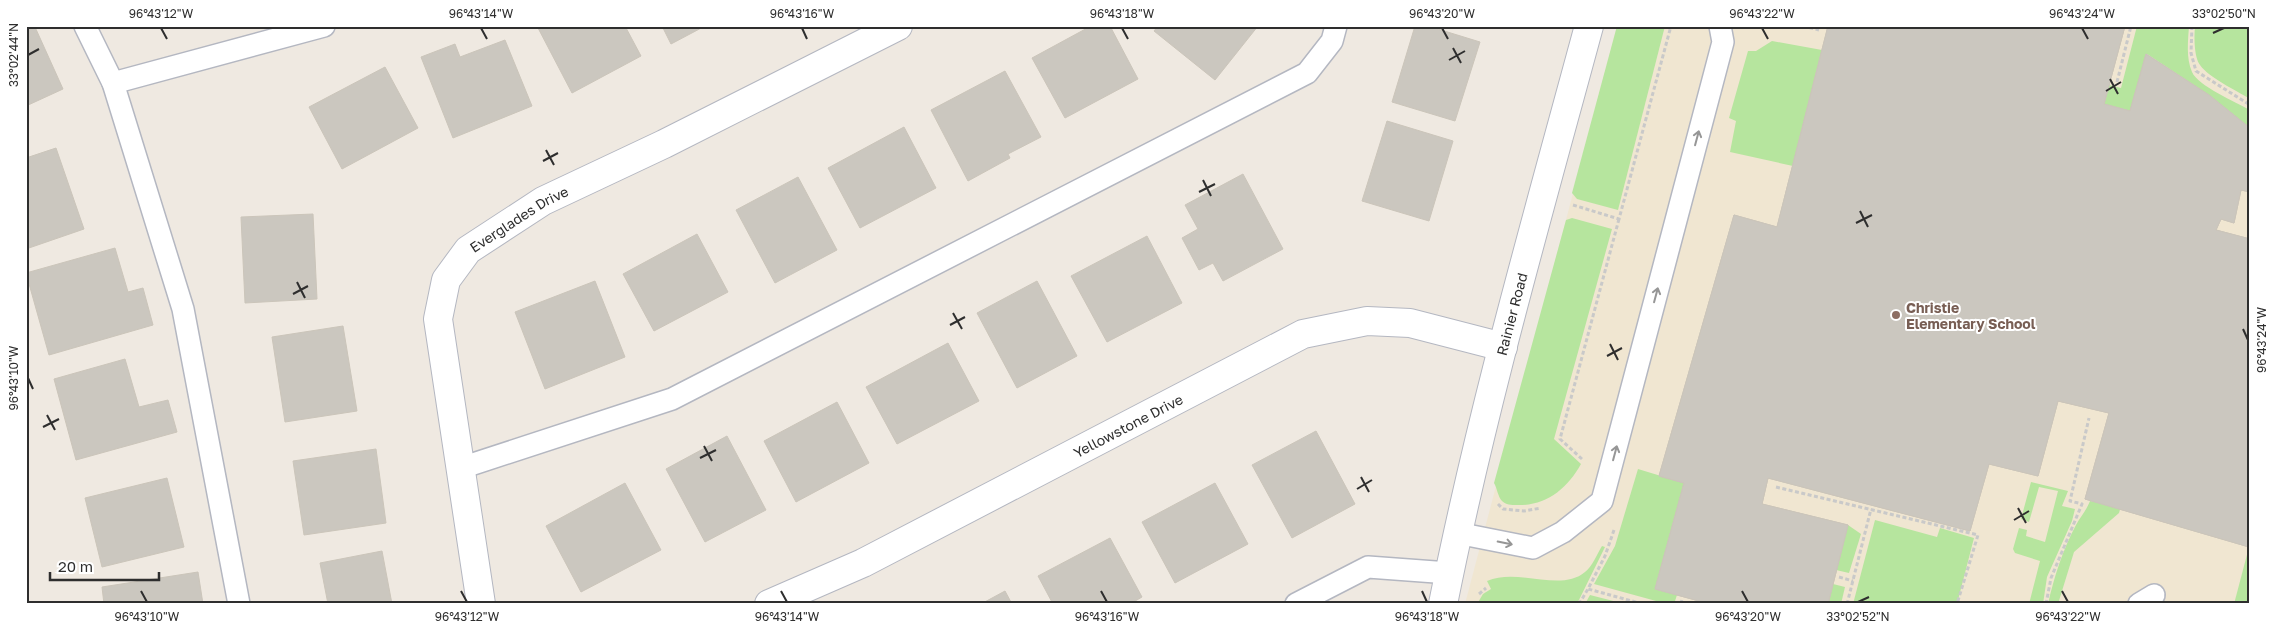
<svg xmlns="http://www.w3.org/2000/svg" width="2276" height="630" font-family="'Golos Text',sans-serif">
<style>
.education{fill:#f0e6d1}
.green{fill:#b6e59e}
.building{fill:#cbc7bf;stroke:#cbc5ba}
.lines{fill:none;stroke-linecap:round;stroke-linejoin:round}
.service-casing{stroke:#b4b7c1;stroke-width:24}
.minor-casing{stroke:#b4b7c1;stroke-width:30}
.tertiary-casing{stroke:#b4b7c1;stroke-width:30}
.path{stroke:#c9c9c9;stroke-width:3;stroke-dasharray:4 2.5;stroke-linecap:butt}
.service{stroke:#fff;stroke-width:21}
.minor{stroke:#fff;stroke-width:28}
.tertiary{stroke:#fff;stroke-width:28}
.oneway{stroke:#969696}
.ticks{fill:none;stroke:#2e2e2e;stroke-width:2}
.education-dot{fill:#8d6e63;stroke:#fff;stroke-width:2}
.labels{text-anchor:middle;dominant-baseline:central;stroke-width:4;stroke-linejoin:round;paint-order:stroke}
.street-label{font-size:14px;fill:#2e2e2e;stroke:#fff}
.education-label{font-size:14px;font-weight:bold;fill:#785e54;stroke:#fff;text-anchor:start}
.neatline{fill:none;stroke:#2e2e2e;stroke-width:2}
.ticks-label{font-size:12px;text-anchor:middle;fill:#2e2e2e}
</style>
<rect width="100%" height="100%" fill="#efe9e1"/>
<polygon class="education" points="1617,26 2250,26 2250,604 1465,604"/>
<g class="green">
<polygon points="1617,26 1665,26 1618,210 1577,199 1572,193"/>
<path d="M 2137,26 L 2189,26 C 2188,41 2186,58 2192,72 C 2198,86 2236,102 2250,110 L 2250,128 L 2209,95 L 2147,54 L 2130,111 L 2104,104 L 2109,85 L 2121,88 Z"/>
<path d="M 2195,26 L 2250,26 L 2250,99 C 2236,90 2209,78 2200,65 C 2194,57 2194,36 2195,26 Z"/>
<polygon points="1772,41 1822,50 1793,166 1730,152 1736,121 1729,118 1748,51 1756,51"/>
<path d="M 1572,218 L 1612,229 L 1554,439 L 1581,464 C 1567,489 1546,506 1517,505 C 1511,505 1506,505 1502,501 C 1498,497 1497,488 1494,483 L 1566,220 Z"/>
<polygon points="1638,469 1684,483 1655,589 1677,595 1674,604 1667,604 1594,584 1615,546"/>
<polygon points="2031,482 2068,491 2062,506 2075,509 2072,521 2047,577 2043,604 2029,604 2040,561 2015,553 2013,549 2019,528 2027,530 2026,536 2045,542 2058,491 2039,487 2029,522 2021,519"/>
<path d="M 2090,501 L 2121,506 L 2119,513 L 2074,552 L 2058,604 L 2048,604 C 2054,577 2063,549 2076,525 C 2081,516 2086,511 2090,501 Z"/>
<polygon points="1875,520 1937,537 1940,528 1974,538 1957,604 1853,604"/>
<polygon points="1848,525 1861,534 1849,573 1836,570"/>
<path d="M 1602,546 L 1605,547 L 1577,604 L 1477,604 L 1483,594 L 1491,589 L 1487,581 C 1518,567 1560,593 1585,572 C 1592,567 1597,554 1602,546 Z"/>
<polygon points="2249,547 2250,604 2234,604"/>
<polygon points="1833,584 1845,587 1841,604 1828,604"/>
<polygon points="1590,595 1625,604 1585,604"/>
</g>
<g class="building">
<polygon points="537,26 625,26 641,56 572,93"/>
<polygon points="662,26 705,26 671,44"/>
<polygon points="1091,26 1110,26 1138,79 1065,118 1032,58"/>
<polygon points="1158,26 1258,26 1215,80 1154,31"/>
<polygon points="1415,26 1428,26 1480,42 1455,121 1392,102"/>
<polygon points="1828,26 2125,26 2104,104 2130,111 2146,54 2209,95 2250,128 2250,192 2241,190 2234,223 2221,219 2216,230 2250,239 2249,547 2085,499 2109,413 2058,401 2038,476 1989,464 1970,531 1768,478 1762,504 1848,525 1828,604 1710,604 1655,589 1684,483 1659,476 1734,215 1777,227"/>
<polygon points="1828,26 2125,26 2104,104 2130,111 2146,54 2209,95 2250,128 2250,192 2241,190 2234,223 2221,219 2216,230 2250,239 2249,547 2085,499 2109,413 2058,401 2038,476 1989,464 1970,531 1768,478 1762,504 1848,525 1828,604 1710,604 1655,589 1684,483 1659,476 1734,215 1777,227"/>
<polygon points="35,27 63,89 26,106 26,31"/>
<polygon points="505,40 532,106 453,138 421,57 455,44 460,57"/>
<polygon points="385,67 418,128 342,169 309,107"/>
<polygon points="1005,71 1041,137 1008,154 1010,158 968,181 931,110"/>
<polygon points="1387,121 1453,141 1429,221 1362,201"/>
<polygon points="904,127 936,188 860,228 828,168"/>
<polygon points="56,148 84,229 26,249 26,158"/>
<polygon points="1243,174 1283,249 1223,281 1213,263 1199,270 1182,238 1198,229 1185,205"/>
<polygon points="798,177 837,250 775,283 736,210"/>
<polygon points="313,214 317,299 245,303 241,217"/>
<polygon points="697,234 728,292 654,331 623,274"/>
<polygon points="1147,236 1182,303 1107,342 1071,276"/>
<polygon points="115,248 128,292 143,288 153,325 49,355 26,273"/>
<polygon points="595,281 625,357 545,389 515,312"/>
<polygon points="1037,281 1077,356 1017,388 977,313"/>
<polygon points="343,326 357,411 285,422 272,337"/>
<polygon points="948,343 979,401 897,444 866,387"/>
<polygon points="125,359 139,407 168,400 177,432 76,460 54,379"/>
<polygon points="837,402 869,463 796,502 764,441"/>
<polygon points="1316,431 1355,504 1292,538 1252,465"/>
<polygon points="727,436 766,510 705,542 666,469"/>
<polygon points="376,449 386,523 304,535 293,461"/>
<polygon points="167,478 184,547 102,567 85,498"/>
<polygon points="625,483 661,550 581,592 546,526"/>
<polygon points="1215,483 1248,544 1175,583 1142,522"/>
<polygon points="1110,538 1142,597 1130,604 1053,604 1038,576"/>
<polygon points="382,551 392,604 328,604 320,563"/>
<polygon points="198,572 203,604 104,604 102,587"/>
<polygon points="1005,591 1012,604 981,604"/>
</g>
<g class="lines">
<g class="service-casing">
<g id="service">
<polyline points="85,26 113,83 183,309 239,604"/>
<polyline points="113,83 324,26"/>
<polyline points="461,468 672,399 1307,73 1332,41 1336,26"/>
<polyline points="1457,533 1533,548 1563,532 1602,501 1723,42 1720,26"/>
<polyline points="1296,604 1368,567 1449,573"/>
<polyline points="2139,604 2154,595"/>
</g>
</g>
<g class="minor-casing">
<g id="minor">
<path id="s1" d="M 481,604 L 438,319 L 446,280 L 468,250 L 543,201 L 664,144 L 898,26"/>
<path id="s2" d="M 769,604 L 863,563 L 1303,334 L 1367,321 L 1410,323 L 1503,347"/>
</g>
</g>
<g class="tertiary-casing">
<g id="tertiary">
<path id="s3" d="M 1443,604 C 1482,409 1537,218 1589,26"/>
</g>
</g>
<g class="path">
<polyline points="1803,26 1819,30"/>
<polyline points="2192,26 2191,53 2196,71 2250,105"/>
<polyline points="2117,82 2131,26"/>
<polyline points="1573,205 1619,219 1671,26"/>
<polyline points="1582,459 1560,439 1619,219"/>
<polyline points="1776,487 1978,535 1957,604"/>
<polyline points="1498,504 1503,509 1524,511 1541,508"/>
<polyline points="1614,530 1605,556 1588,589 1643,604"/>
<polyline points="1839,577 1853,581"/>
<polyline points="1479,594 1486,588"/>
<polyline points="1579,604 1588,589"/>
<polyline points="1681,604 1682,599"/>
<polyline points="1847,604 1871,509"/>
<polyline points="2046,604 2051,578 2082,504 2070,501 2089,418"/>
</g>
<use href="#service" class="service"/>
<use href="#minor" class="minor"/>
<use href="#tertiary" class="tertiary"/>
</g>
<defs><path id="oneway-shaft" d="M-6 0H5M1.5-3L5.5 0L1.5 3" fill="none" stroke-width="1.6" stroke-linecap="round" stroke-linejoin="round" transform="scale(1.25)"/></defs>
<g class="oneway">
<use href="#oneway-shaft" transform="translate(1697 138) rotate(-75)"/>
<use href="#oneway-shaft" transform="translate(1656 295) rotate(-75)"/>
<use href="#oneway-shaft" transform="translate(1615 453) rotate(-75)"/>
<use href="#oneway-shaft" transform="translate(1505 543) rotate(11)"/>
</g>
<path class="ticks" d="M 161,28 L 167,39M 481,28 L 487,39M 802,28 L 807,39M 1122,28 L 1128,39M 1442,28 L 1448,39M 1762,28 L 1768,39M 2082,28 L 2088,39M 2213,33 L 2224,28M 1453,48 L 1461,63M 28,55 L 39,49M 1449,60 L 1465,51M 2110,79 L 2118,94M 2106,91 L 2121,82M 546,150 L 554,165M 543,161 L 558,153M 1203,180 L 1211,196M 1199,192 L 1215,184M 1860,211 L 1868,227M 1856,223 L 1872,215M 297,282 L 305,298M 293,294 L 308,286M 953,313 L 962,329M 950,325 L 965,317M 2243,329 L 2248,340M 1610,344 L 1618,360M 1607,356 L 1622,348M 28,378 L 33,389M 47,415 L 55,430M 43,427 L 59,419M 704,446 L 712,461M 700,458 L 716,450M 1361,477 L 1369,492M 1357,489 L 1372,480M 2018,508 L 2026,523M 2014,520 L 2029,511M 141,591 L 147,602M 461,591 L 467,602M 781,591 L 787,602M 1101,591 L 1107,602M 1422,591 L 1427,602M 1742,591 L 1748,602M 2062,591 L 2068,602M 1858,602 L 1869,597"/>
<circle class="education-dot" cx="1896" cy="315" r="5"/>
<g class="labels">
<g class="street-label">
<text stroke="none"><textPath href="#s1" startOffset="425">Everglades Drive</textPath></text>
<text stroke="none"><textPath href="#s3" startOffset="298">Rainier Road</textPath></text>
<text stroke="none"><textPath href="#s2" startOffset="401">Yellowstone Drive</textPath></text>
</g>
<g class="education-label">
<text x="1906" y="307">Christie<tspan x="1906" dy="16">Elementary School</tspan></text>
</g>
</g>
<rect width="2276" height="630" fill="none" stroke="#ffffff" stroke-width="55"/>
<path d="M50 572v8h109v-8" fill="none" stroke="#2e2e2e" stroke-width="2.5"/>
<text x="58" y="572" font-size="15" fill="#2e2e2e" stroke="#ffffff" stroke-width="4" paint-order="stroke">20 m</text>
<rect x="28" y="28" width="2220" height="574" class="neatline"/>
<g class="ticks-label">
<text x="161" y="18">96°43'12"W</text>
<text x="481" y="18">96°43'14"W</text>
<text x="802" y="18">96°43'16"W</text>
<text x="1122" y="18">96°43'18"W</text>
<text x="1442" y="18">96°43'20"W</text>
<text x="1762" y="18">96°43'22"W</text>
<text x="2082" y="18">96°43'24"W</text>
<text x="2224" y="18">33°02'50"N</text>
<text transform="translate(14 55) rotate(-90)" y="4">33°02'44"N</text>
<text transform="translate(2262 340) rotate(-90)" y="4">96°43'24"W</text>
<text transform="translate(14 378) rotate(-90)" y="4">96°43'10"W</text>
<text x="147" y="621">96°43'10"W</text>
<text x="467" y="621">96°43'12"W</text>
<text x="787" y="621">96°43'14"W</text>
<text x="1107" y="621">96°43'16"W</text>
<text x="1427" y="621">96°43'18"W</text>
<text x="1748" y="621">96°43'20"W</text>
<text x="1858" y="621">33°02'52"N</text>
<text x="2068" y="621">96°43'22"W</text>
</g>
</svg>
